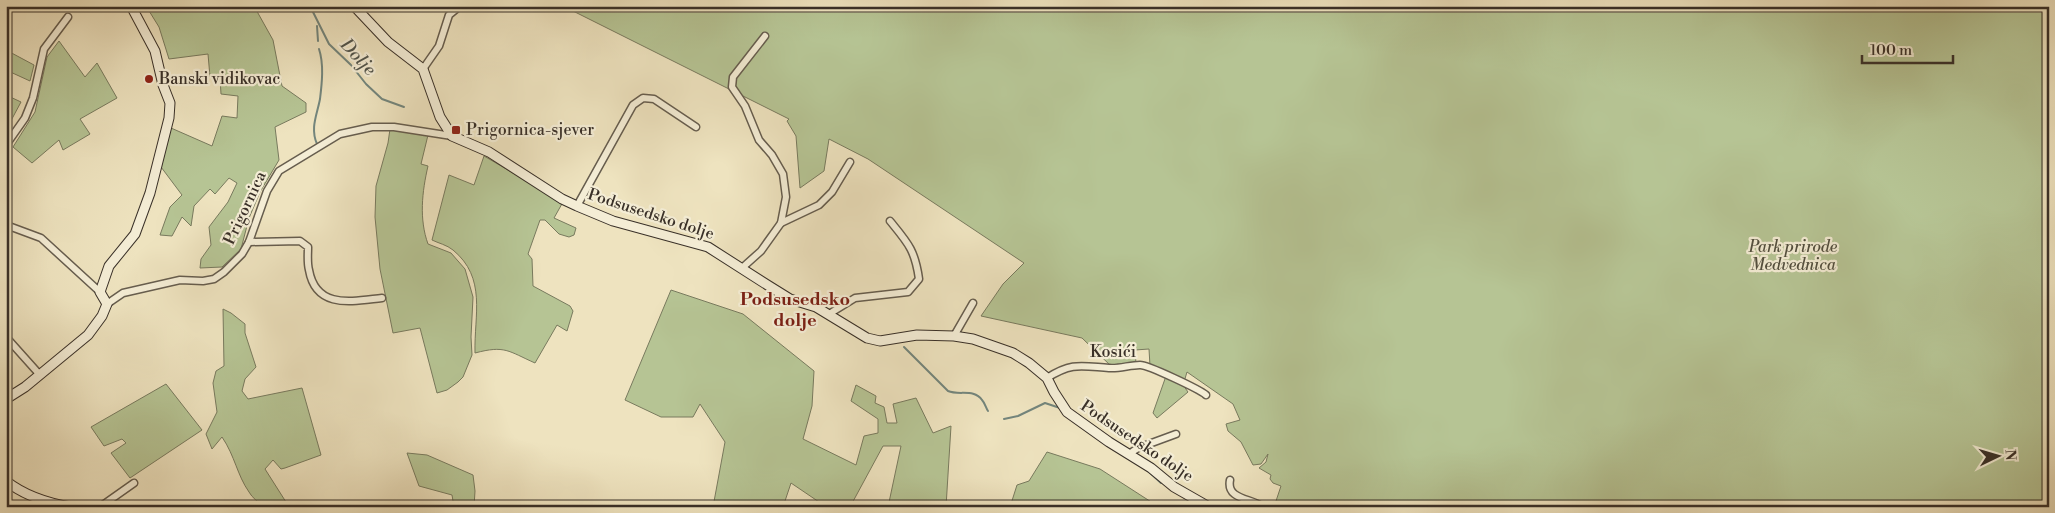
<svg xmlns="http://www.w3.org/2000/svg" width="2055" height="513" font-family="'Libre Bodoni',serif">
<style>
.green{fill:#b6c494;stroke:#787a5e}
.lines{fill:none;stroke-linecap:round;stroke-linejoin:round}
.stream{stroke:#73857c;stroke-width:2}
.street-casing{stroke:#665d4e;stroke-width:9}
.secondary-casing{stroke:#393028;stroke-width:11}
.street{stroke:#f4edd5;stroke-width:6}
.secondary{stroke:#f4edd5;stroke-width:9}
.poi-dot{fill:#8f2418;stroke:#f4edd5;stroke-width:2}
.labels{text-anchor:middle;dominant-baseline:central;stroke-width:4.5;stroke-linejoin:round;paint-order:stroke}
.poi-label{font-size:16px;fill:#393028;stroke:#f4edd5;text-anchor:start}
.street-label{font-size:16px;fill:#393028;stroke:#f4edd5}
.park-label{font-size:16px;font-style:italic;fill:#524e3e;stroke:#f4edd5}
.water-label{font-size:18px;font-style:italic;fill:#51544b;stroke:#f4edd5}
.neighbourhood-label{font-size:18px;font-weight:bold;fill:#7a1f14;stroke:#f4edd5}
</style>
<rect width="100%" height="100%" fill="#eee3bf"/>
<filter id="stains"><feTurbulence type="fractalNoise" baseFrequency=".004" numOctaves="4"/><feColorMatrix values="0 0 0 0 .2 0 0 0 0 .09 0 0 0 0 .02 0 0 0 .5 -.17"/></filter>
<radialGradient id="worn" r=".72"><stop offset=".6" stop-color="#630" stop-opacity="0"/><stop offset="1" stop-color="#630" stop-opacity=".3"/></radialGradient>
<g class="green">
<polygon points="146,6 254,6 273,40 282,86 306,103 306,112 275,127 279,160 260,192 249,218 241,249 222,267 200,268 201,259 211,245 209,227 228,202 237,183 229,178 215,194 210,189 194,206 191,226 182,217 172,236 160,235 170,207 182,195 161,167 171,128 212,146 222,116 237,118 238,96 221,94 220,78 210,77 208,54 169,59 159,27"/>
<polygon points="563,6 2049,6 2049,507 1277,507 1275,504 1281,486 1273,483 1270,479 1271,475 1259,468 1266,462 1268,454 1261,464 1253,465 1241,442 1228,431 1226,424 1240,420 1233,404 1187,372 1184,382 1150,366 1149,349 1135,350 1136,364 1112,367 1082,338 981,316 1003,284 1024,263 868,159 829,139 824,171 800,188 796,136 787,121 789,119"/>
<polygon points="59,41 85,77 97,63 117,98 80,119 90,134 63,150 59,140 32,163 13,147 35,112 47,57"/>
<polygon points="6,50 34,65 30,81 6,70"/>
<polygon points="6,95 21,102 6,130"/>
<path d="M 390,129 L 428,135 L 421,164 L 428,166 C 422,192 419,219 428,244 L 451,253 L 465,269 L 473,297 L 471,337 L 472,355 L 463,377 L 458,382 L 447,390 L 437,393 L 420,328 L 393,333 L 380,269 L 375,217 L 376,186 L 388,143 Z"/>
<path d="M 484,156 L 563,202 L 554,218 L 576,228 L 574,235 L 569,237 L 559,234 L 545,220 L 540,220 L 528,254 L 532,259 L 533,286 L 570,306 L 573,311 L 567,331 L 557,325 L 535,363 C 508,351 505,345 475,353 C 474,315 487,278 453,250 C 447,245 438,243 432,240 L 449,175 L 474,185 Z"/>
<polygon points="671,290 743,314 814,371 812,406 803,439 856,465 864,436 878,433 878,419 851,401 856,385 876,396 875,403 884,407 887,423 897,423 893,404 916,398 933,433 951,426 946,507 888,507 901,446 883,446 850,507 822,507 822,504 791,483 783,507 713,507 725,442 700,404 693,417 661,417 625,400"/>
<path d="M 223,309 L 231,313 L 245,324 L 245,333 L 256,367 L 245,379 L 242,391 L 248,399 L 302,388 L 321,455 L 285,468 L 281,469 L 273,460 L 265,469 L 286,502 L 314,507 L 263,507 C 259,502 252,498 249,492 C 237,475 235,456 222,437 L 212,449 L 206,434 L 217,412 L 213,383 L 216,371 L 224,366 Z"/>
<polygon points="1166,376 1183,385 1188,392 1157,418 1153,413"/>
<polygon points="166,384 202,430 130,478 111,453 126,443 122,439 104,446 91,427"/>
<polygon points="1047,452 1100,469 1159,507 1010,507 1017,485 1029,481"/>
<polygon points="407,453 427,455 473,475 475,491 474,507 454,507 452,495 419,486"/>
</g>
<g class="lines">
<g class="stream">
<polyline points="310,6 329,44 351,65 366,84 382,99 404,107"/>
<polyline points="317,26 318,41"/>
<path d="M 317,144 C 310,128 317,115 320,99 C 322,83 324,64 319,49"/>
<path d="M 904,347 L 948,391 C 959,396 974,388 982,400 C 985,403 986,408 988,411"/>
<polyline points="1004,419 1018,416 1045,403 1060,408"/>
<polyline points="1148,471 1161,483"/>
<polyline points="1190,501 1195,507"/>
</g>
<g class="street-casing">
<g id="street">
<polyline points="423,69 439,46 449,15 460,6"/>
<polyline points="6,145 25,118 33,98 44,49 68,17"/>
<polyline points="577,206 633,105 643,98 654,99 696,127"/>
<polyline points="781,223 819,205 832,192 850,162"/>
<polyline points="6,225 41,238 100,292"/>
<path d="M 249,242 L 300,241 L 308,247 C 308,254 307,263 309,270 C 316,310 353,301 382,298"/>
<polyline points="742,268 761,251 781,223 786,197 783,174 772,155 759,140 745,106 732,87 733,77 765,36"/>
<polyline points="107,304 123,293 180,280 203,281 214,279 224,272 242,254 249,242 267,191 279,171 340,134 372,127 394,127 452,136"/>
<path d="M 829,314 L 855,298 L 908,292 L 919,279 C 915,250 908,243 890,221"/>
<polyline points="954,336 973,303"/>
<polyline points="6,337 40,375"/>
<path d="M 1047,378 C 1072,362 1081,366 1109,368 C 1119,369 1130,365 1140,365 C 1148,365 1199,389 1206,395"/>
<polyline points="1129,454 1138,448 1176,434"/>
<path d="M 1230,480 C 1226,500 1252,498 1263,507"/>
<polyline points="100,507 134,483"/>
</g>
</g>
<g class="secondary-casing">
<g id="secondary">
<polyline points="354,6 388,42 423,69 440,117 452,136 489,152 562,199 577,206 613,221 708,247 769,286 790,299 816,307 867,338 880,341 917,335 954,336 973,339 1013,353 1029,363 1047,378 1054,392 1067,412 1109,442 1151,468 1174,487 1209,507"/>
<polyline points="6,399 25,387 88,335 102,316 107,304 100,292 109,266 135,234 150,193 169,118 170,103 163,85 155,51 131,6"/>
<path d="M 6,481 C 25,496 47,503 71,507"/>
</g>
</g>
<use href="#street" class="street"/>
<use href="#secondary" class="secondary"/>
</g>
<g class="poi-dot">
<circle cx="149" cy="79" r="5"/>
<rect x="451" y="125" width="10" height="10" rx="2.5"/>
</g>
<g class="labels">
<g class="poi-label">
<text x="159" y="79">Banski vidikovac</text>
<text x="466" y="130">Prigornica-sjever</text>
</g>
<g class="street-label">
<text transform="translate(245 208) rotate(-65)">Prigornica</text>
<text transform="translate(651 214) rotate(18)">Podsusedsko dolje</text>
<text x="1113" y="352">Kosići</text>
<text transform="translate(1137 441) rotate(34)">Podsusedsko dolje</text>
</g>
<g class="park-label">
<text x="1793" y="247">Park prirode<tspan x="1793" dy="18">Medvednica</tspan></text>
</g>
<g class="water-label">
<text transform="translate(358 57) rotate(47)">Dolje</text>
</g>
<g class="neighbourhood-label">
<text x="795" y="299">Podsusedsko<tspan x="795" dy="21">dolje</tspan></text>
</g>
</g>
<rect width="2055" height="513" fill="none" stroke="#eee3bf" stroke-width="25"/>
<rect x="8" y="8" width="2040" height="498" fill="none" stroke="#393028" stroke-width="2.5"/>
<rect x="12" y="12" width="2030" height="488" fill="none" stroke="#393028"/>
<g transform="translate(1998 456) rotate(85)" stroke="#f4edd5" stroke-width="4" paint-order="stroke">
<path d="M0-4L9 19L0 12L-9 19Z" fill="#393028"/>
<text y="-8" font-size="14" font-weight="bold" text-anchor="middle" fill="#393028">N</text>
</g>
<path d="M1862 55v8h91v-8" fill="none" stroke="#393028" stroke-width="2.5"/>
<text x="1870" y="55" font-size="15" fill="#393028" stroke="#f4edd5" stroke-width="4" paint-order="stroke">100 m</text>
<rect width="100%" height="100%" filter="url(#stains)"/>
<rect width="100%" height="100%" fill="url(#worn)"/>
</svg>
